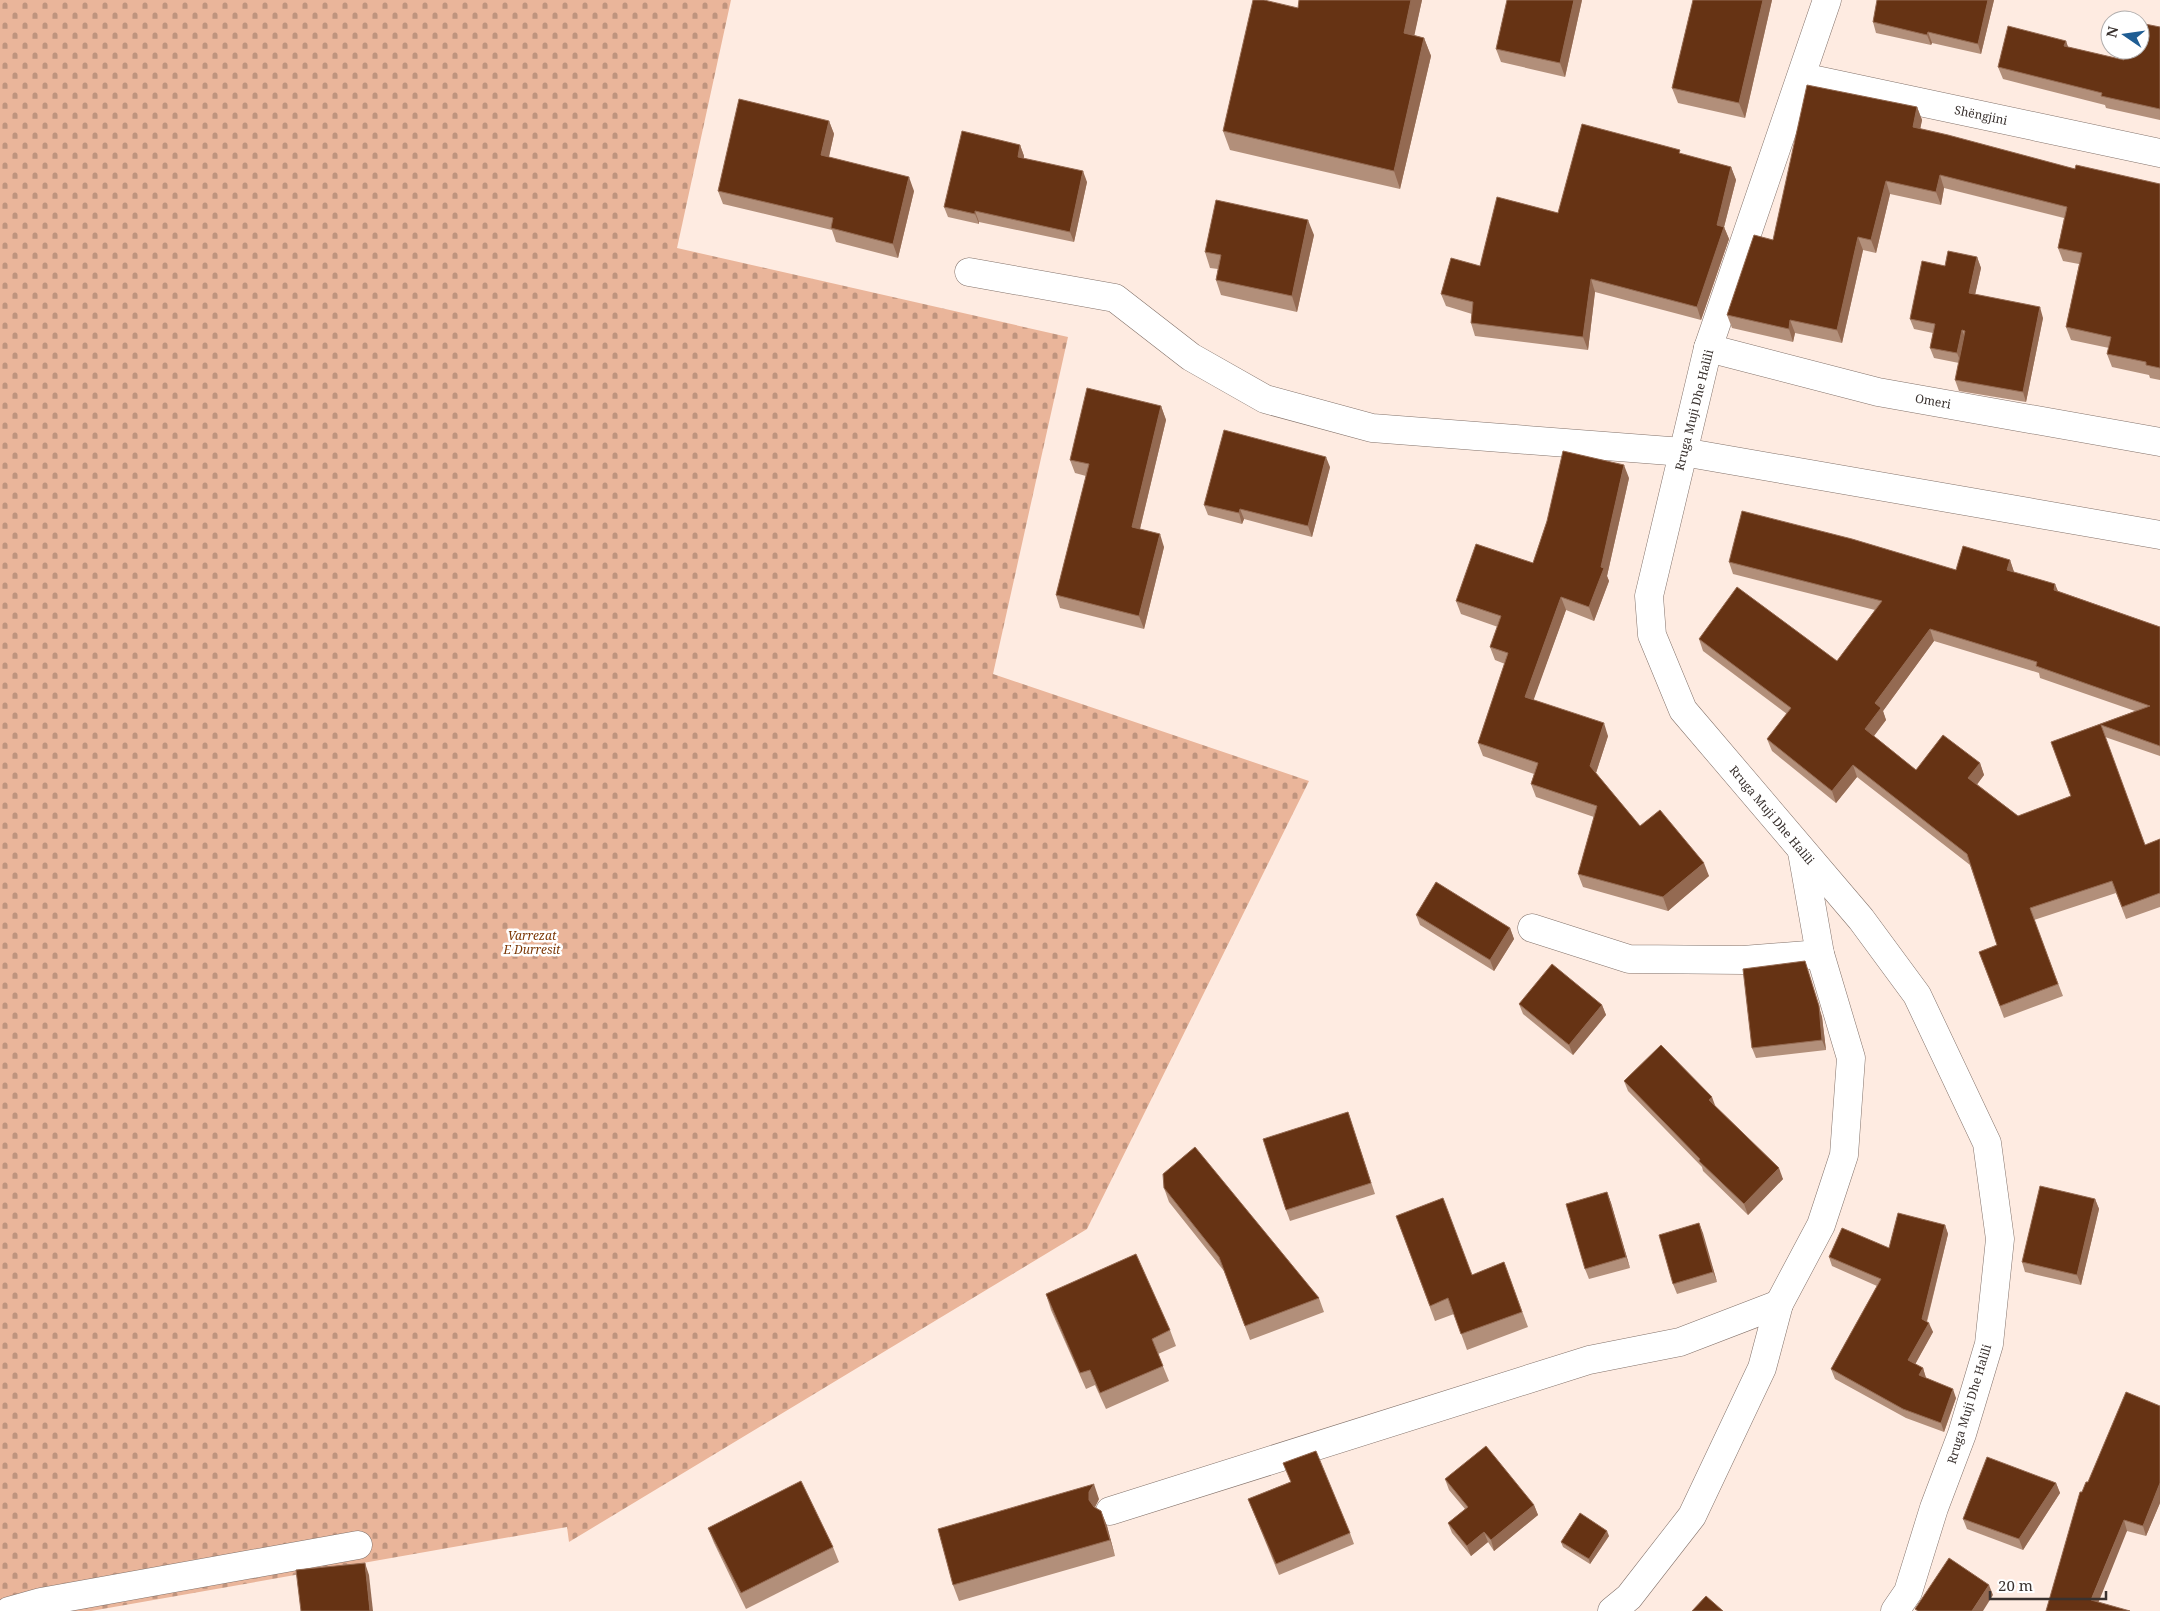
<svg xmlns="http://www.w3.org/2000/svg" width="2160" height="1611" font-family="'Noto Serif',serif">
<style>
.cemetery{fill:url(#cemetery-stones)}
.lines{fill:none;stroke-linecap:round;stroke-linejoin:round}
.minor-casing{stroke:#83726a;stroke-width:29}
.minor{stroke:#fff;stroke-width:28}
.wall{fill:#b28f7a;fill-rule:evenodd}
.shaded-wall{fill:#946a52}
.building{fill:#663314;stroke:#946a52;fill-rule:evenodd}
.labels{text-anchor:middle;dominant-baseline:central;stroke-width:5;stroke-linejoin:round;paint-order:stroke}
.street-label{font-size:12px;fill:#3a322f;stroke:#fff}
.park-label{font-size:12px;font-style:italic;fill:#7a3604;stroke:#fff}
</style>
<defs>
<pattern id="cemetery-stones" width="16" height="16" patternUnits="userSpaceOnUse" patternTransform="scale(1.25)"><rect width="16" height="16" fill="#eab59a"/><path d="M2 7V4a2 2 0 0 1 4 0v3zM10 15v-3a2 2 0 0 1 4 0v3z" fill="#bf947e"/></pattern>
</defs>
<rect width="100%" height="100%" fill="#feebe1"/>
<polygon class="cemetery" points="0,0 731,0 677,248 1068,337 993,674 1309,781 1087,1229 569,1542 567,1527 91,1611 0,1611"/>
<g class="lines">
<g class="minor-casing">
<g id="minor">
<polyline points="1827,0 1708,348 1649,596 1652,635 1683,710 1861,919 1917,995 1987,1143 2000,1239 1989,1344 1962,1434 1934,1508 1908,1592 1895,1611"/>
<polyline points="1802,77 2160,153"/>
<polyline points="969,272 1115,298 1191,357 1265,399 1372,428 1683,452 2160,535"/>
<polyline points="1708,348 1878,392 2160,442"/>
<polyline points="1532,928 1629,959 1743,960 1820,954"/>
<polyline points="1110,1511 1589,1360 1680,1342 1779,1304"/>
<polyline points="9,1611 41,1602 358,1545"/>
<polyline points="1612,1611 1629,1597 1692,1516 1762,1368 1779,1304 1821,1225 1844,1155 1851,1058 1820,954 1802,852"/>
</g>
</g>
<use href="#minor" class="minor"/>
</g>
<g class="wall">
<polygon points="1299,0 1422,0 1414,35 1424,38 1431,56 1400,189 1230,150 1223,131 1298,8"/>
<polygon points="1582,0 1565,77 1501,62 1496,49"/>
<polygon points="1693,0 1772,0 1745,118 1678,103 1672,88"/>
<polygon points="1994,0 1981,54 1932,43 1931,45 1876,33 1873,22"/>
<polygon points="2160,27 2160,120 2106,108 2105,105 2003,79 1998,67 2066,41 2068,47 2124,60"/>
<polygon points="1917,107 1922,120 1920,129 2075,169 2160,184 2160,380 2150,378 2149,375 2112,367 2107,354 2109,348 2071,340 2066,327 2079,264 2063,261 2058,248 2064,218 1944,188 1941,205 1890,194 1876,253 1863,250 1842,343 1795,333 1793,342 1732,328 1727,315 1773,240"/>
<polygon points="829,121 834,134 829,157 914,191 898,258 836,242 832,230 723,204 718,191"/>
<polygon points="1020,145 1024,156 1024,158 1087,182 1074,242 979,222 979,224 948,217 944,207"/>
<polygon points="1681,154 1731,167 1736,180 1724,227 1729,239 1701,320 1595,292 1588,350 1475,336 1471,323 1472,314 1446,306 1441,294 1480,266 1558,213"/>
<polygon points="1314,235 1297,312 1221,295 1216,280 1218,269 1210,268 1205,252"/>
<polygon points="1977,257 1981,268 1975,294 2043,318 2026,402 1959,391 1955,380 1959,363 1934,358 1930,348 1933,333 1914,329 1910,319 1945,266"/>
<polygon points="1161,406 1166,420 1140,529 1164,547 1144,629 1060,608 1056,595 1086,476 1075,473 1070,460"/>
<polygon points="1330,467 1312,537 1244,519 1242,524 1208,515 1204,505"/>
<polygon points="1629,478 1607,576 1609,581 1594,621 1566,610 1533,700 1608,736 1596,773 1640,826 1709,876 1668,911 1583,887 1578,874 1594,817 1536,797 1531,784 1534,774 1483,756 1478,743 1505,664 1495,660 1490,647 1498,627 1461,614 1456,601 1533,563"/>
<path d="M 2010,560 L 2014,572 L 2058,591 L 2160,627 L 2160,756 L 2105,737 L 2145,845 L 2160,839 L 2160,907 L 2126,919 L 2116,893 L 2034,920 L 2063,996 L 2004,1018 L 1979,952 L 1997,945 L 1970,865 L 1857,777 L 1836,803 L 1772,751 L 1767,739 L 1787,714 L 1703,651 L 1699,639 L 1837,661 L 1875,610 L 1733,574 L 1729,562 L 1956,570 ZM 1934,641 L 2039,673 L 2040,678 L 2135,711 L 2051,742 L 2071,796 L 2018,816 L 1977,784 L 1984,775 L 1980,763 L 1916,770 L 1874,736 L 1886,720 L 1883,711 Z"/>
<polygon points="1416,915 1510,928 1514,939 1494,971 1420,925"/>
<polygon points="1805,961 1822,1017 1826,1050 1756,1058 1752,1048"/>
<polygon points="1519,1004 1602,1005 1606,1015 1573,1055 1523,1014"/>
<polygon points="1624,1081 1715,1106 1783,1179 1748,1215 1703,1171 1702,1167 1628,1091"/>
<polygon points="1348,1112 1375,1194 1290,1221 1286,1210"/>
<polygon points="1164,1188 1319,1298 1324,1312 1250,1340 1224,1271 1169,1202"/>
<polygon points="1607,1192 1611,1203 1630,1268 1589,1279 1585,1269"/>
<polygon points="2095,1199 2099,1209 2081,1285 2025,1272 2022,1262"/>
<polygon points="1396,1216 1472,1275 1504,1262 1528,1327 1467,1350 1454,1314 1435,1321"/>
<polygon points="1699,1223 1717,1282 1677,1294 1673,1284"/>
<polygon points="1945,1225 1948,1234 1927,1322 1933,1332 1915,1364 1923,1368 1926,1378 1956,1398 1944,1432 1906,1418 1835,1379 1831,1369 1877,1286 1832,1266 1829,1257 1889,1248"/>
<polygon points="1046,1294 1170,1330 1176,1346 1158,1354 1169,1381 1106,1409 1095,1385 1086,1389 1051,1310"/>
<polygon points="2160,1406 2160,1503 2146,1536 2127,1531 2046,1611 2082,1492 2088,1482"/>
<polygon points="1445,1479 1534,1505 1538,1515 1494,1551 1488,1542 1471,1556 1452,1533 1448,1523 1465,1509 1449,1490"/>
<polygon points="1290,1482 1350,1533 1354,1544 1279,1575 1248,1499"/>
<polygon points="2056,1483 2060,1493 2023,1550 1967,1529 1963,1519"/>
<polygon points="1099,1499 1095,1507 1101,1511 1107,1526 1115,1556 959,1601 953,1585"/>
<polygon points="708,1528 833,1547 839,1562 746,1609 714,1543"/>
<polygon points="1609,1536 1590,1564 1563,1547 1561,1542"/>
</g>
<g class="shaded-wall">
<polygon points="1411,0 1422,0 1411,51 1404,33"/>
<polygon points="1574,0 1582,0 1565,77 1560,63"/>
<polygon points="1763,0 1772,0 1745,118 1739,103"/>
<polygon points="1988,0 1994,0 1981,54 1978,44"/>
<polygon points="1928,32 1932,43 1931,45 1927,35"/>
<polygon points="1424,38 1431,56 1400,189 1394,171"/>
<polygon points="2066,41 2070,53 2064,46"/>
<polygon points="1917,107 1922,120 1918,140 1913,127"/>
<polygon points="829,121 834,134 826,169 821,155"/>
<polygon points="1020,145 1024,156 1022,167 1018,157"/>
<polygon points="1731,167 1736,180 1724,227 1729,239 1701,320 1697,307"/>
<polygon points="1083,171 1087,182 1074,242 1070,232"/>
<polygon points="1940,175 1944,188 1941,205 1936,192"/>
<polygon points="909,177 914,191 898,258 893,244"/>
<polygon points="1886,181 1890,194 1876,253 1871,240"/>
<polygon points="975,211 979,222 979,224 975,214"/>
<polygon points="1308,220 1314,235 1297,312 1292,296"/>
<polygon points="1858,237 1863,250 1842,343 1837,330"/>
<polygon points="1977,257 1981,268 1973,304 1969,293"/>
<polygon points="1591,279 1595,292 1588,350 1583,337"/>
<polygon points="2040,307 2043,318 2026,402 2023,392"/>
<polygon points="1790,320 1795,333 1793,342 1789,329"/>
<polygon points="1962,330 1966,340 1961,363 1957,353"/>
<polygon points="1161,406 1166,420 1137,541 1132,527"/>
<polygon points="1326,457 1330,467 1312,537 1308,526"/>
<polygon points="1624,465 1629,478 1607,576 1609,581 1594,621 1589,607 1601,567"/>
<polygon points="1240,509 1244,519 1242,524 1239,513"/>
<polygon points="1160,534 1164,547 1144,629 1139,616"/>
<polygon points="2010,560 2014,572 2007,570"/>
<polygon points="2055,584 2060,596 2054,590"/>
<polygon points="1561,597 1566,610 1530,710 1525,697"/>
<polygon points="1930,629 1934,641 1883,711 1886,720 1870,741 1865,729 1875,703"/>
<polygon points="1604,723 1608,736 1594,779 1590,766"/>
<polygon points="1980,763 1984,775 1973,790 1968,778"/>
<polygon points="1853,765 1857,777 1836,803 1832,791"/>
<polygon points="1704,863 1709,876 1668,911 1663,897"/>
<polygon points="1510,928 1514,939 1494,971 1490,960"/>
<polygon points="1805,961 1822,1017 1826,1050 1822,1040"/>
<polygon points="1602,1005 1606,1015 1573,1055 1569,1045"/>
<polygon points="1712,1097 1716,1108 1709,1100"/>
<polygon points="1779,1168 1783,1179 1748,1215 1744,1204"/>
<polygon points="1607,1192 1611,1203 1630,1268 1626,1257"/>
<polygon points="2095,1199 2099,1209 2081,1285 2077,1275"/>
<polygon points="1699,1223 1703,1233 1717,1282 1713,1272"/>
<polygon points="1945,1225 1948,1234 1925,1328 1922,1319"/>
<polygon points="1929,1323 1933,1332 1912,1370 1908,1360"/>
<polygon points="1923,1368 1926,1378 1922,1385 1919,1375"/>
<polygon points="1953,1389 1956,1398 1944,1432 1941,1423"/>
<polygon points="2056,1483 2060,1493 2023,1550 2019,1539"/>
<polygon points="2160,1483 2160,1503 2146,1536 2143,1526"/>
<polygon points="1094,1484 1099,1499 1095,1507 1095,1515 1089,1500 1089,1492"/>
<polygon points="1534,1505 1538,1515 1494,1551 1491,1540"/>
<polygon points="1101,1511 1107,1526 1115,1556 1110,1540"/>
<polygon points="2124,1520 2127,1531 2095,1611 2091,1600"/>
<polygon points="1607,1531 1609,1536 1590,1564 1589,1559"/>
<polygon points="1484,1532 1488,1542 1471,1556 1467,1546"/>
<polygon points="365,1563 369,1575 373,1611 370,1611"/>
<polygon points="1989,1585 1993,1595 1983,1611 1972,1611"/>
</g>
<g class="building">
<polygon points="1253,0 1264,0 1298,8 1299,0 1411,0 1404,33 1424,38 1394,171 1223,131"/>
<polygon points="1507,0 1574,0 1560,63 1496,49"/>
<polygon points="1693,0 1763,0 1739,103 1672,88"/>
<polygon points="1877,0 1988,0 1978,44 1928,32 1927,35 1873,22"/>
<polygon points="2140,23 2160,27 2160,109 2101,96 2102,93 1998,67 2008,26 2066,41 2064,46 2124,60 2126,50 2140,50"/>
<polygon points="1807,85 1917,107 1913,127 1948,135 2075,169 2076,165 2160,184 2160,368 2146,365 2146,362 2107,354 2111,337 2066,327 2082,253 2058,248 2067,207 1940,175 1936,192 1886,181 1871,240 1858,237 1837,330 1790,320 1789,329 1727,315 1754,235 1773,240"/>
<polygon points="739,99 829,121 821,155 909,177 893,244 831,228 833,218 718,191"/>
<polygon points="1582,124 1680,150 1679,153 1731,167 1717,225 1724,227 1697,307 1591,279 1583,337 1471,323 1473,302 1441,294 1451,258 1480,266 1497,197 1558,213"/>
<polygon points="962,131 1020,145 1018,157 1083,171 1070,232 975,211 975,214 944,207"/>
<polygon points="1216,200 1308,220 1292,296 1216,280 1221,255 1205,252"/>
<polygon points="1948,251 1977,257 1969,293 2040,307 2023,392 1955,380 1965,331 1962,330 1957,353 1930,348 1935,324 1910,319 1922,261 1945,266"/>
<polygon points="1087,388 1161,406 1132,527 1160,534 1139,616 1056,595 1089,464 1070,460"/>
<polygon points="1224,430 1326,457 1308,526 1240,509 1239,513 1204,505"/>
<polygon points="1563,451 1624,465 1601,567 1604,568 1589,607 1561,597 1525,697 1604,723 1590,766 1640,826 1660,810 1704,863 1663,897 1578,874 1597,806 1531,784 1538,763 1478,743 1508,653 1490,647 1501,616 1456,601 1476,544 1533,563 1547,521"/>
<path d="M 1742,511 L 1852,539 L 1956,570 L 1963,546 L 2010,560 L 2007,570 L 2055,584 L 2054,590 L 2160,627 L 2160,746 L 2101,725 L 2145,845 L 2160,839 L 2160,893 L 2122,907 L 2112,881 L 2030,908 L 2058,984 L 2000,1006 L 1979,952 L 1997,945 L 1967,854 L 1853,765 L 1832,791 L 1767,739 L 1791,708 L 1699,639 L 1737,587 L 1837,661 L 1882,601 L 1729,562 ZM 1930,629 L 2037,662 L 2036,666 L 2150,706 L 2051,742 L 2071,796 L 2018,816 L 1968,778 L 1980,763 L 1943,735 L 1916,770 L 1865,729 L 1881,708 L 1875,703 Z"/>
<polygon points="1436,882 1510,928 1490,960 1416,915"/>
<polygon points="1805,961 1819,1006 1822,1040 1752,1048 1743,969"/>
<polygon points="1552,964 1602,1005 1569,1045 1519,1004"/>
<polygon points="1661,1045 1712,1097 1709,1100 1779,1168 1744,1204 1699,1161 1700,1159 1624,1081"/>
<polygon points="1348,1112 1371,1183 1286,1210 1263,1139"/>
<polygon points="1195,1147 1319,1298 1245,1326 1219,1257 1164,1188 1163,1174"/>
<polygon points="2040,1186 2095,1199 2077,1275 2022,1262"/>
<polygon points="1607,1192 1626,1257 1585,1269 1566,1204"/>
<polygon points="1443,1198 1472,1275 1504,1262 1522,1312 1461,1334 1448,1298 1430,1306 1396,1216"/>
<polygon points="1898,1213 1945,1225 1922,1319 1929,1323 1908,1360 1923,1368 1919,1375 1953,1389 1941,1423 1903,1409 1831,1369 1881,1279 1829,1257 1842,1228 1889,1248"/>
<polygon points="1699,1223 1713,1272 1673,1284 1659,1235"/>
<polygon points="1136,1254 1170,1330 1152,1339 1163,1366 1100,1393 1090,1370 1080,1373 1046,1294"/>
<polygon points="2126,1392 2160,1406 2160,1483 2143,1526 2124,1520 2091,1600 2130,1611 2046,1611 2080,1492 2082,1492 2086,1482 2088,1482"/>
<polygon points="1486,1446 1534,1505 1491,1540 1484,1532 1467,1546 1448,1523 1468,1507 1445,1479"/>
<polygon points="1316,1451 1350,1533 1276,1564 1248,1499 1291,1482 1283,1463"/>
<polygon points="1987,1457 2056,1483 2019,1539 1963,1519"/>
<polygon points="801,1481 833,1547 741,1593 708,1528"/>
<polygon points="1094,1484 1089,1492 1089,1500 1094,1507 1101,1511 1110,1540 953,1585 938,1529"/>
<polygon points="1580,1513 1607,1531 1589,1559 1561,1542"/>
<polygon points="1949,1558 1989,1585 1972,1611 1918,1611 1915,1609"/>
<polygon points="365,1563 370,1611 301,1611 296,1570"/>
<polygon points="1706,1596 1723,1611 1692,1611"/>
</g>
<g class="labels">
<g class="street-label">
<text transform="translate(1981 115) rotate(12)">Shëngjini</text>
<text transform="translate(1933 401) rotate(10)">Omeri</text>
<text transform="translate(1694 410) rotate(-76)">Rruga Muji Dhe Halili</text>
<text transform="translate(1772 815) rotate(50)">Rruga Muji Dhe Halili</text>
<text transform="translate(1969 1404) rotate(-73)">Rruga Muji Dhe Halili</text>
</g>
<g class="park-label">
<text x="532" y="935">Varrezat<tspan x="532" dy="14">E Durresit</tspan></text>
</g>
</g>
<g transform="translate(2125 35) rotate(283)"><circle r="24" fill="#ffffff" stroke="#b0adac"/>
<path d="M0-4L9 19L0 12L-9 19Z" fill="#1f5d93"/>
<text y="-8" font-size="14" font-weight="bold" text-anchor="middle" fill="#3a322f">N</text>
</g>
<path d="M1990 1591v8h116v-8" fill="none" stroke="#3a322f" stroke-width="2.5"/>
<text x="1998" y="1591" font-size="15" fill="#3a322f" stroke="#ffffff" stroke-width="4" paint-order="stroke">20 m</text>
</svg>
